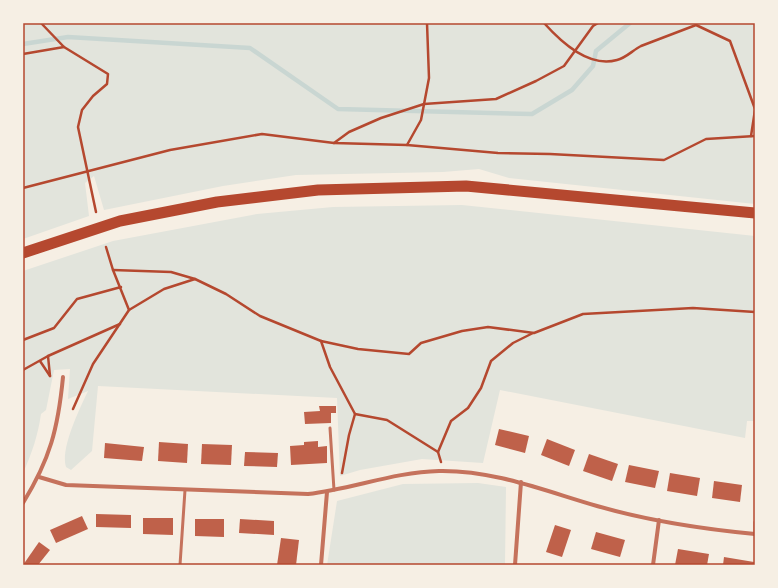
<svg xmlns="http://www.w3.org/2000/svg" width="778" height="588" font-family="'Fira Sans',sans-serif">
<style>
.green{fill:#e2e4dc}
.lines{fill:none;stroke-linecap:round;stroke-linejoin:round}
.stream{stroke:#c9d6d2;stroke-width:4.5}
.building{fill:#bf614a}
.path{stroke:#b5482f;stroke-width:2.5}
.service{stroke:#c5725c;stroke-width:3}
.minor{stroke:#c5725c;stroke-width:4}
.trunk{stroke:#b5482f;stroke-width:11}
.neatline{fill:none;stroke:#b5482f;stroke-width:1.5}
</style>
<rect width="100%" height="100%" fill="#f6efe4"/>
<g class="green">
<polygon points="23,23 755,23 755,204 509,178 479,169 443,172 296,175 223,186 104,210 94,176 85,183 89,216 23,239"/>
<path d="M 462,205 L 755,236 L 755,421 L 747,421 L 745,438 L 500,390 L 483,463 L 422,459 L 360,470 L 340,476 L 337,398 L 98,386 L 92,451 L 71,470 L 66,467 C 60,449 80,408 88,391 L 68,399 L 70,369 L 54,370 L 46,410 L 41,414 C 38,435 32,453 23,473 L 23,271 L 113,241 L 257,214 L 333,207 Z"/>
<polygon points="478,483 506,487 505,565 327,565 337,501 403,484"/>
</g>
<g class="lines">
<polyline class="stream" points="23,44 68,37 250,48 338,109 532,114 572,90 593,66 596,51 630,23"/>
</g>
<g class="building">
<polygon points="319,406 336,406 336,413 331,413 331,423 305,424 304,412 320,411"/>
<polygon points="499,429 529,436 525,453 495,445"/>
<polygon points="547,439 575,450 569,466 541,455"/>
<polygon points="318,441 318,447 327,446 327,463 291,465 290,446 304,445 304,442"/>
<polygon points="159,442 188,444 187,463 158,461"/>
<polygon points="105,443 144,447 142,461 104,458"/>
<polygon points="202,444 232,445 231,465 201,464"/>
<polygon points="245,452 278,453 277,467 244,466"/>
<polygon points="589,454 618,464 612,481 583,471"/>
<polygon points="629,465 659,471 655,488 625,482"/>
<polygon points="670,473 700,478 697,496 667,491"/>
<polygon points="714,481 742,485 740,502 712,498"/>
<polygon points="96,514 131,515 131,528 96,527"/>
<polygon points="82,516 88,529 56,543 50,530"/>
<polygon points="143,518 173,518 173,535 143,534"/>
<polygon points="195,519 224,519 224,537 195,536"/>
<polygon points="240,519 274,521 274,535 239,533"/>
<polygon points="555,525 571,530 562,557 546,552"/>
<polygon points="596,532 625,540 620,557 591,549"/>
<polygon points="281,538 299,540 296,565 277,565"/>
<polygon points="39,542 50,550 38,565 23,565"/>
<polygon points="678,549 709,554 707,565 675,565"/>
<polygon points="724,557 754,562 754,565 723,565"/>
</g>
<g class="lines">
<g class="path">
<polyline points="41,23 64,47 108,74 107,84 93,96 82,110 78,127 96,212"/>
<path d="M 544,23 C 562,43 589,68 617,60 C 626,58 633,50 641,46 C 659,39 678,32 696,25 L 730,41 L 755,109"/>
<polyline points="23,54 64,47"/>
<polyline points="751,136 755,110"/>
<polyline points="334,143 349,132 381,118 424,104 496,99 536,81 564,66 593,26 598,23"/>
<polyline points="407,145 421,120 429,78 427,23"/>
<polyline points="23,188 170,150 262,134 334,143 407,145 498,153 550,154 664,160 706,139 755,136"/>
<polyline points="113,270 171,272 195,279 226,294 260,316 321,341 330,367 355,414 349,435 342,473"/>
<polyline points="129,310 164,289 195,279"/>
<polyline points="23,340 54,328 77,299 121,287"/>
<polyline points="321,341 358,349 409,354 421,343 462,331 488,327 534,333 583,314 693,308 755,312"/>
<polyline points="48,356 50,376"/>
<polyline points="40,361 50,376"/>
<polyline points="23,370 48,356 120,324"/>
<polyline points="73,409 93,364 129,310 113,270 106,247"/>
<polyline points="355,414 387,420 438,452 441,462"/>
<polyline points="438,452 451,421 468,408 481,388 491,361 513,343 533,333"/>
</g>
<g class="service">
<polyline points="330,428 334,490"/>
<polyline points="755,534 755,522"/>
<polyline points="180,565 185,490"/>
</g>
<g class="minor">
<path d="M 39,477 L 66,485 L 308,494 C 352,489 394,472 439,471 C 494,470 545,491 597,506 C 649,521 702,529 755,534"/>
<path d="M 23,503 C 50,459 58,429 63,377"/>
<polyline points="321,565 327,492"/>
<polyline points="515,565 521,482"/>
<polyline points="653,565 659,520"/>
</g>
<polyline class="trunk" points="23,253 120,221 217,202 318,190 466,186 755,213"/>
</g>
<rect width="778" height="588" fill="none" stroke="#f6efe4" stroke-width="48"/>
<rect x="24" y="24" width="730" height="540" class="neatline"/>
</svg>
